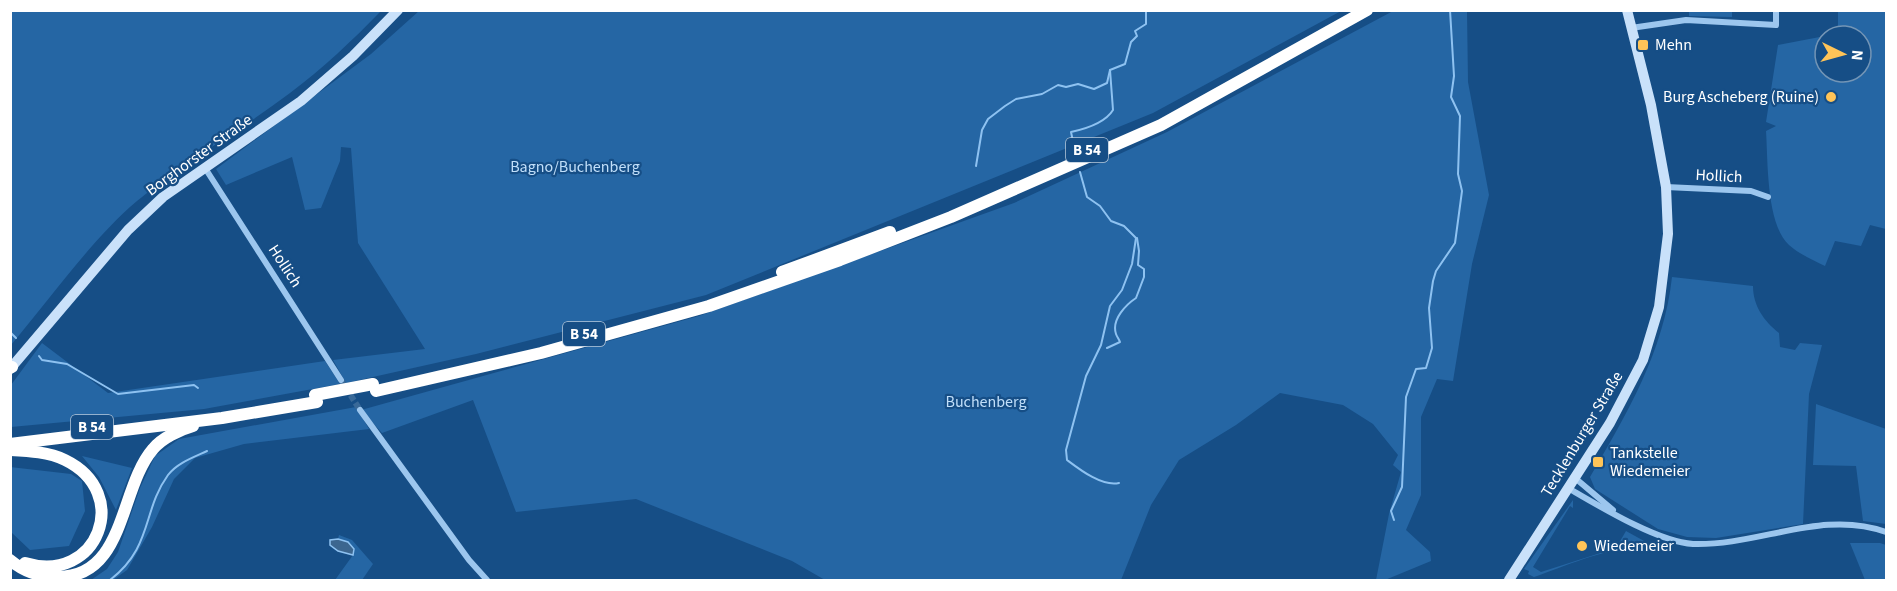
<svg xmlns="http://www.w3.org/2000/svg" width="1897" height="591" font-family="'Source Sans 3',sans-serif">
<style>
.green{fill:#2566a4}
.water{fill:#3c668f;stroke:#8ec2f1;stroke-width:1.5}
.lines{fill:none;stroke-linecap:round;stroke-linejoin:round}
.stream{stroke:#8ec2f1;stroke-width:2}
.street-tunnel{stroke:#396998;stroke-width:6;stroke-dasharray:6 3;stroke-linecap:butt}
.street{stroke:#9cc6ee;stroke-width:6}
.secondary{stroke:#c9e1fa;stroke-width:10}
.highway{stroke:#fff;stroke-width:12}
.highway-bridge{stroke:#fff;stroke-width:12}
.poi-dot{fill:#ffc458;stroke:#164e86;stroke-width:2}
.labels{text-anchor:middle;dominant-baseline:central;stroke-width:4.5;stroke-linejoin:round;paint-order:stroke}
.shield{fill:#164e86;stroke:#b9cadb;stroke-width:1.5}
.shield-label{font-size:15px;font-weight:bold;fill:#fff}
.poi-label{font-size:16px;fill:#fff;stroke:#164e86;text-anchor:start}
.street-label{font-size:16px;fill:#fff;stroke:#164e86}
.park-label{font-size:16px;fill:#c1dffa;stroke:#164e86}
</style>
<rect width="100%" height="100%" fill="#164e86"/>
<g class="green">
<path d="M 11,11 L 381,11 C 353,40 322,69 290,93 C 240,131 185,161 137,201 C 93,238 49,300 11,345 Z"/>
<polygon points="419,11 1341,11 1153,113 706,295 476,354 346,383 333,360 425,349 358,243 351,148 341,147 340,161 321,208 305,210 292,157 226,185 216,169 371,54"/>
<polygon points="1393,11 1467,11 1468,82 1489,195 1472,264 1453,381 1437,379 1421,417 1421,495 1406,530 1430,552 1431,561 1385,580 1376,580 1389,514 1401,472 1393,465 1398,455 1373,424 1343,405 1280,393 1236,425 1179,460 1151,505 1121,580 825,580 792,561 636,499 516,512 473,400 382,433 361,410 699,316 1014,203 1167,132"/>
<polygon points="1689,11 1732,11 1732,17 1689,16"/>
<path d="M 1838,11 L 1886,11 L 1886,229 L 1870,225 L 1861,246 L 1835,241 L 1825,266 C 1813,260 1799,254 1789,245 C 1766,224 1768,160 1766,131 L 1776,126 L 1766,122 L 1778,45 L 1825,36 L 1825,72 L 1861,72 L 1861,36 L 1827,36 L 1838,34 Z"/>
<path d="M 1672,277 L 1753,286 C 1753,306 1764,321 1779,333 L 1780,347 L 1795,350 L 1800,343 L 1822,345 L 1809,394 L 1803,524 L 1716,538 L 1687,537 L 1658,529 L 1595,489 L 1590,477 C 1627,414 1664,351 1672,277 Z"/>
<polygon points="42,343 108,393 325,361 340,384 204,409 11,427 11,385"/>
<polygon points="1816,404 1886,429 1886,524 1863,521 1856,466 1813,465"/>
<polygon points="356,407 369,429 244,444 195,458 174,479 152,527 127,570 113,580 91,580 107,569 118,552 140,488 155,456 179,439"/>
<polygon points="82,456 132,468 116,510 99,477"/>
<polygon points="10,467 71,474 82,481 85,511 69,546 30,550 11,532"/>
<path d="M 1573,500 L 1573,508 L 1570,506 L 1533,567 L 1541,572 L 1616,548 L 1626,531 L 1664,552 C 1628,537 1569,565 1534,577 L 1528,574 L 1529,571 L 1524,569 Z"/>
<polygon points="339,535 352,540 373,564 362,580 335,580 353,555 346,542 338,539"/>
<polygon points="1850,543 1880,543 1886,545 1886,580 1865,580"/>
</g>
<polygon class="water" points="338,539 348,542 354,549 353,555 338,551 330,545 330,540"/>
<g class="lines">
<g class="stream">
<path d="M 1075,151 L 1071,132 C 1085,129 1105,123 1113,110 L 1110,70 L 1125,64 L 1131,42 L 1137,36 L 1135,31 L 1146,24 L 1146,10"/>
<polyline points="976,166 982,130 988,119 1005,106 1016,99 1042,94 1058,85 1066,87 1078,84 1094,89 1107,83 1110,70"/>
<path d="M 1080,172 L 1087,197 L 1100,206 L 1111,221 L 1124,226 L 1136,238 L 1132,264 L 1122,290 L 1110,306 L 1101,345 L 1086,376 L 1066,450 L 1067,460 C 1079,469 1102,487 1119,483"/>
<polyline points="10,332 16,338"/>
<path d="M 1107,348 L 1120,342 C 1119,339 1117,337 1116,334 C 1111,319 1127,304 1136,298 L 1144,277 L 1144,269 L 1138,265 L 1139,251 L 1137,238"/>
<polyline points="39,356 42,360 67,364 118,394 194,385 198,388"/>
<polyline points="1394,520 1391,511 1402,487 1406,397 1416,369 1426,368 1432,348 1429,308 1433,281 1436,271 1455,243 1462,191 1458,174 1460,116 1451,97 1454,76 1450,10"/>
<path d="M 110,580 C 153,547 142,511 168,475 C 177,463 194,457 207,451"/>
</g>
<polyline class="street-tunnel" points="341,380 360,410"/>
<g class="street">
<polyline points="1631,28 1686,20 1776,25 1776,10"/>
<polyline points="205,168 341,380"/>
<polyline points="1666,187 1751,191 1768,197"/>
<polyline points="360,410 469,560 487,580"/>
<polyline points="1575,478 1613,510"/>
<path d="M 1568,488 C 1599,506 1658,542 1693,544 C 1759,546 1822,509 1886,532"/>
</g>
<g class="secondary">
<polyline points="10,369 128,230 163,197 301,101 353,56 398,10"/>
<polyline points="1509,580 1610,423 1643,360 1659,307 1668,234 1666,187 1651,105 1627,10"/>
</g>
<g class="highway">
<polyline points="782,272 890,232"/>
<polyline points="10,368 12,367"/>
<polyline points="376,391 541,353 709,306 840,260 951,217 1161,125 1367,10"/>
<polyline points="10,444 222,418 317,402"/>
<path d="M 10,450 C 29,451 49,452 65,460 C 133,493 98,585 25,563"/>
<path d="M 10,560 C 23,571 40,577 57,577 C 126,578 119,488 153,449 C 162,438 179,430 193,426"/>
</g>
<polyline class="highway-bridge" points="315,395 373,384"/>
</g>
<g class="poi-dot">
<rect x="1637" y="39" width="12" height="12" rx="3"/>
<circle cx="1831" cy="97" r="6"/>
<rect x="1592" y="456" width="12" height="12" rx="3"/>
<circle cx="1582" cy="546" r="6"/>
</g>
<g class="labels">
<g class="shield">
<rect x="1066" y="138" width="42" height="24" rx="4.5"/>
<rect x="563" y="322" width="42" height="24" rx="4.5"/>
<rect x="71" y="415" width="42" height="24" rx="4.5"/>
</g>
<g class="shield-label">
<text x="1087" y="150">B 54</text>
<text x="584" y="334">B 54</text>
<text x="92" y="427">B 54</text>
</g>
<g class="poi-label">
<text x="1655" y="45">Mehn</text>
<text x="1819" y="97" text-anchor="end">Burg Ascheberg (Ruine)</text>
<text x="1610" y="453">Tankstelle<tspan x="1610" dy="18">Wiedemeier</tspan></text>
<text x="1594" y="546">Wiedemeier</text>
</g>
<g class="street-label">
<text transform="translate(199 155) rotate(-36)">Borghorster Straße</text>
<text transform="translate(1719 176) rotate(3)">Hollich</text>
<text transform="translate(285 266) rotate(57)">Hollich</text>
<text transform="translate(1582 434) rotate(-59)">Tecklenburger Straße</text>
</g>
<g class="park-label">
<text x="575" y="167">Bagno/Buchenberg</text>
<text x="986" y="402">Buchenberg</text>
</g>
</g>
<rect width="1897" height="591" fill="none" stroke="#ffffff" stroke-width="24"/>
<g transform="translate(1843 54) rotate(95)"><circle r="28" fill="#164e86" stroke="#7395b6" stroke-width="1.5"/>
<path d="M0-4.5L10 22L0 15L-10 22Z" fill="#ffc458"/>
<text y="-9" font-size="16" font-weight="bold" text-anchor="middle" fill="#ffffff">N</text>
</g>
</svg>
